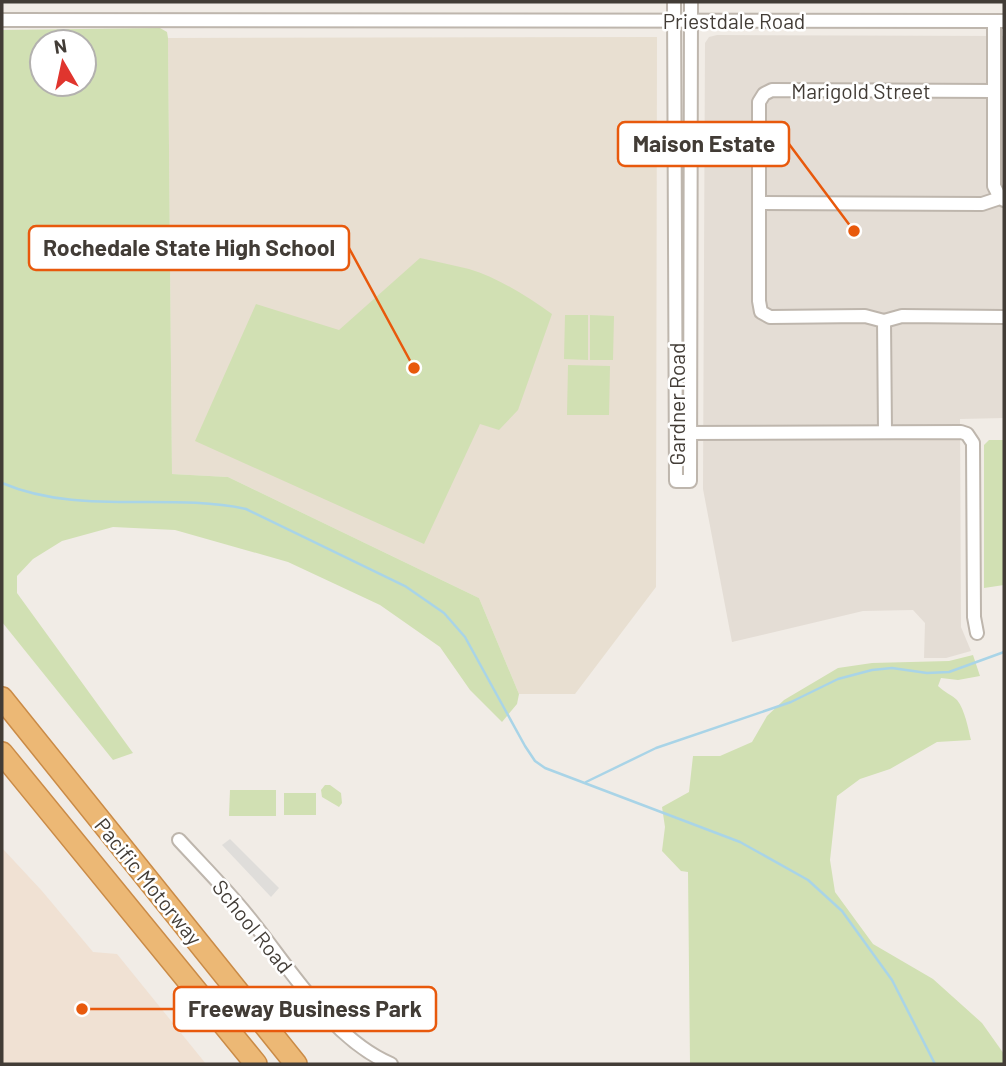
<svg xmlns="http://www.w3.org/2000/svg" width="1006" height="1066" font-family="Barlow,sans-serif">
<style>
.residential{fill:#e4ddd5}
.commercial{fill:#f0e1d3}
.education{fill:#e8dfd1}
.green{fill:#d1e0b3;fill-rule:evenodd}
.parking{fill:#dfddda}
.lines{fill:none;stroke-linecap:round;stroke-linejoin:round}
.stream{stroke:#a9d4e7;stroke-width:2.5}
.minor-casing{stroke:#beb6ad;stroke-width:16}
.motorway-casing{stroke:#ca8b47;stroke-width:24}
.minor{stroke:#fff;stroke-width:12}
.motorway{stroke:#ecb875;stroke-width:21}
.labels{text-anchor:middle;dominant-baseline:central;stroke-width:5;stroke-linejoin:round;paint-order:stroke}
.street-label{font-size:21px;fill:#423c36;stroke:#fff}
.leader{fill:none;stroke:#e8590c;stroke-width:2.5}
.callout-dot{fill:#e8590c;stroke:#fff;stroke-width:2.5}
.callout{fill:#fff;stroke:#e8590c;stroke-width:2.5}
.callout-label{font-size:23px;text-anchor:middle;font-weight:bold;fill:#423c36}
</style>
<rect width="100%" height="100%" fill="#f1ece6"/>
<polygon class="residential" points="717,35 1004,36 1004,418 960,419 961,627 971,651 946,658 924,658 925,623 913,610 863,611 732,642 703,489 705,43 709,37"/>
<polygon class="commercial" points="2,848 42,891 93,952 117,954 206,1064 2,1064"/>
<polygon class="education" points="657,37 656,587 575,694 519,694 479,598 228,477 172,474 168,38"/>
<g class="green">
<path d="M 160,28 L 167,32 L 168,38 L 172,474 L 228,477 L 479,598 L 519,694 L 517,704 L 502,722 L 470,690 L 440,647 L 380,605 L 288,562 L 175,530 L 113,527 L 62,541 L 33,559 L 17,576 L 17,593 L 133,753 L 113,760 L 2,622 L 2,30 ZM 42,42 L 84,42 L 84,84 L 42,84 Z"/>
<path d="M 420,258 C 437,262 453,265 469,269 C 499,278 528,297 552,314 L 518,410 L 499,430 L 480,424 L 424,544 L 195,441 L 256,304 L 339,330 Z"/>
<polygon points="565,315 588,315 588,360 564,359"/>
<polygon points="590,315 614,316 613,360 590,360"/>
<polygon points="568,365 610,366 609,415 567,415"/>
<polygon points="989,440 1004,440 1004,585 984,588 984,445"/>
<path d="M 973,655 L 980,676 L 958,680 L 941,678 L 938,686 C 944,692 952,695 957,700 C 965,710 968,728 971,740 L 937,742 L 890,769 L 860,779 L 837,796 L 830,860 L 835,892 L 873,944 L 933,979 L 982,1023 L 1004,1054 L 1004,1064 L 690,1064 L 688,872 L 681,871 L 662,851 L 665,827 L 662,807 L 689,792 L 693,756 L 720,756 L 752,742 L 767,716 L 784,700 L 838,668 L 872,663 L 949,661 Z"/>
<polygon points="325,785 330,785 341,793 342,803 339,807 322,797 321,790"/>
<polygon points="230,790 276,790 276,816 229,816"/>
<rect x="284" y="793" width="32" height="22"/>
</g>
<polygon class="parking" points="230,839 279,888 271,897 222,845"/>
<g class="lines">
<g class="stream">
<path d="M 2,483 C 79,516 167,492 246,509 L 405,586 L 444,613 L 465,637 L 525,746 L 535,761 L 545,768 L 740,842 L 808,880 L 842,911 L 892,980 L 935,1064"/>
<polyline points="586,782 656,748 791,702 838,679 872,670 892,668 927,673 949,672 1004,652"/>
</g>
<g class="minor-casing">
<g id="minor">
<polyline points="674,2 676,481 690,481 691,2"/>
<polyline points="2,20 1004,21"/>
<polyline points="994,21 994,186 1000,198"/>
<polyline points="759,203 982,204 1000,198 1004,200"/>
<polyline points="884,321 902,316 1004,317"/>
<polyline points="885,432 884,321 865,316 770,317 761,312 759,301 759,102 764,94 772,90 994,91"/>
<polyline points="684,433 961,432 967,434 973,443 974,617 977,633"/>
<path d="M 179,840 C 202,865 226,889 247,915 C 288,965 330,1038 391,1064"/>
</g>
</g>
<g class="motorway-casing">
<g id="motorway">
<polyline points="2,698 296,1064"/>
<polyline points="2,753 256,1064"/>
</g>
</g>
<use href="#minor" class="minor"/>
<use href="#motorway" class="motorway"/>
</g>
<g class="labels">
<g class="street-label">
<text x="734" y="20">Priestdale Road</text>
<text x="861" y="90">Marigold Street</text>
<text transform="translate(676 404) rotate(-90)">Gardner Road</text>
<text transform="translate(149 881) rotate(51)">Pacific Motorway</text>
<text transform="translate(253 926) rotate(51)">School Road</text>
</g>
</g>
<path class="leader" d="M854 231L789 144M414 368L349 248M82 1009L174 1009"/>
<g class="callout-dot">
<circle cx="854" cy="231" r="7"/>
<circle cx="414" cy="368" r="7"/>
<circle cx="82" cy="1009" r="7"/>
</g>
<g class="callout">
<rect x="618" y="122" width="171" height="44" rx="7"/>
<rect x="29" y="226" width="320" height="44" rx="7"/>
<rect x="174" y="987" width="262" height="44" rx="7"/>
</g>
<g class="callout-label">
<text x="704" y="152">Maison Estate</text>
<text x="189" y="256">Rochedale State High School</text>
<text x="305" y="1017">Freeway Business Park</text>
</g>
<rect width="1006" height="1066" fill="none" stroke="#423c36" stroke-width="7"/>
<g transform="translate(63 63) rotate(351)"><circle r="33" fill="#ffffff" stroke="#b3b1af" stroke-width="2"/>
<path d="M0-5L12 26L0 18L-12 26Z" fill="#e0352e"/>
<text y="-10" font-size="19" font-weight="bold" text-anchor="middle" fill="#423c36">N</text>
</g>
</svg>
